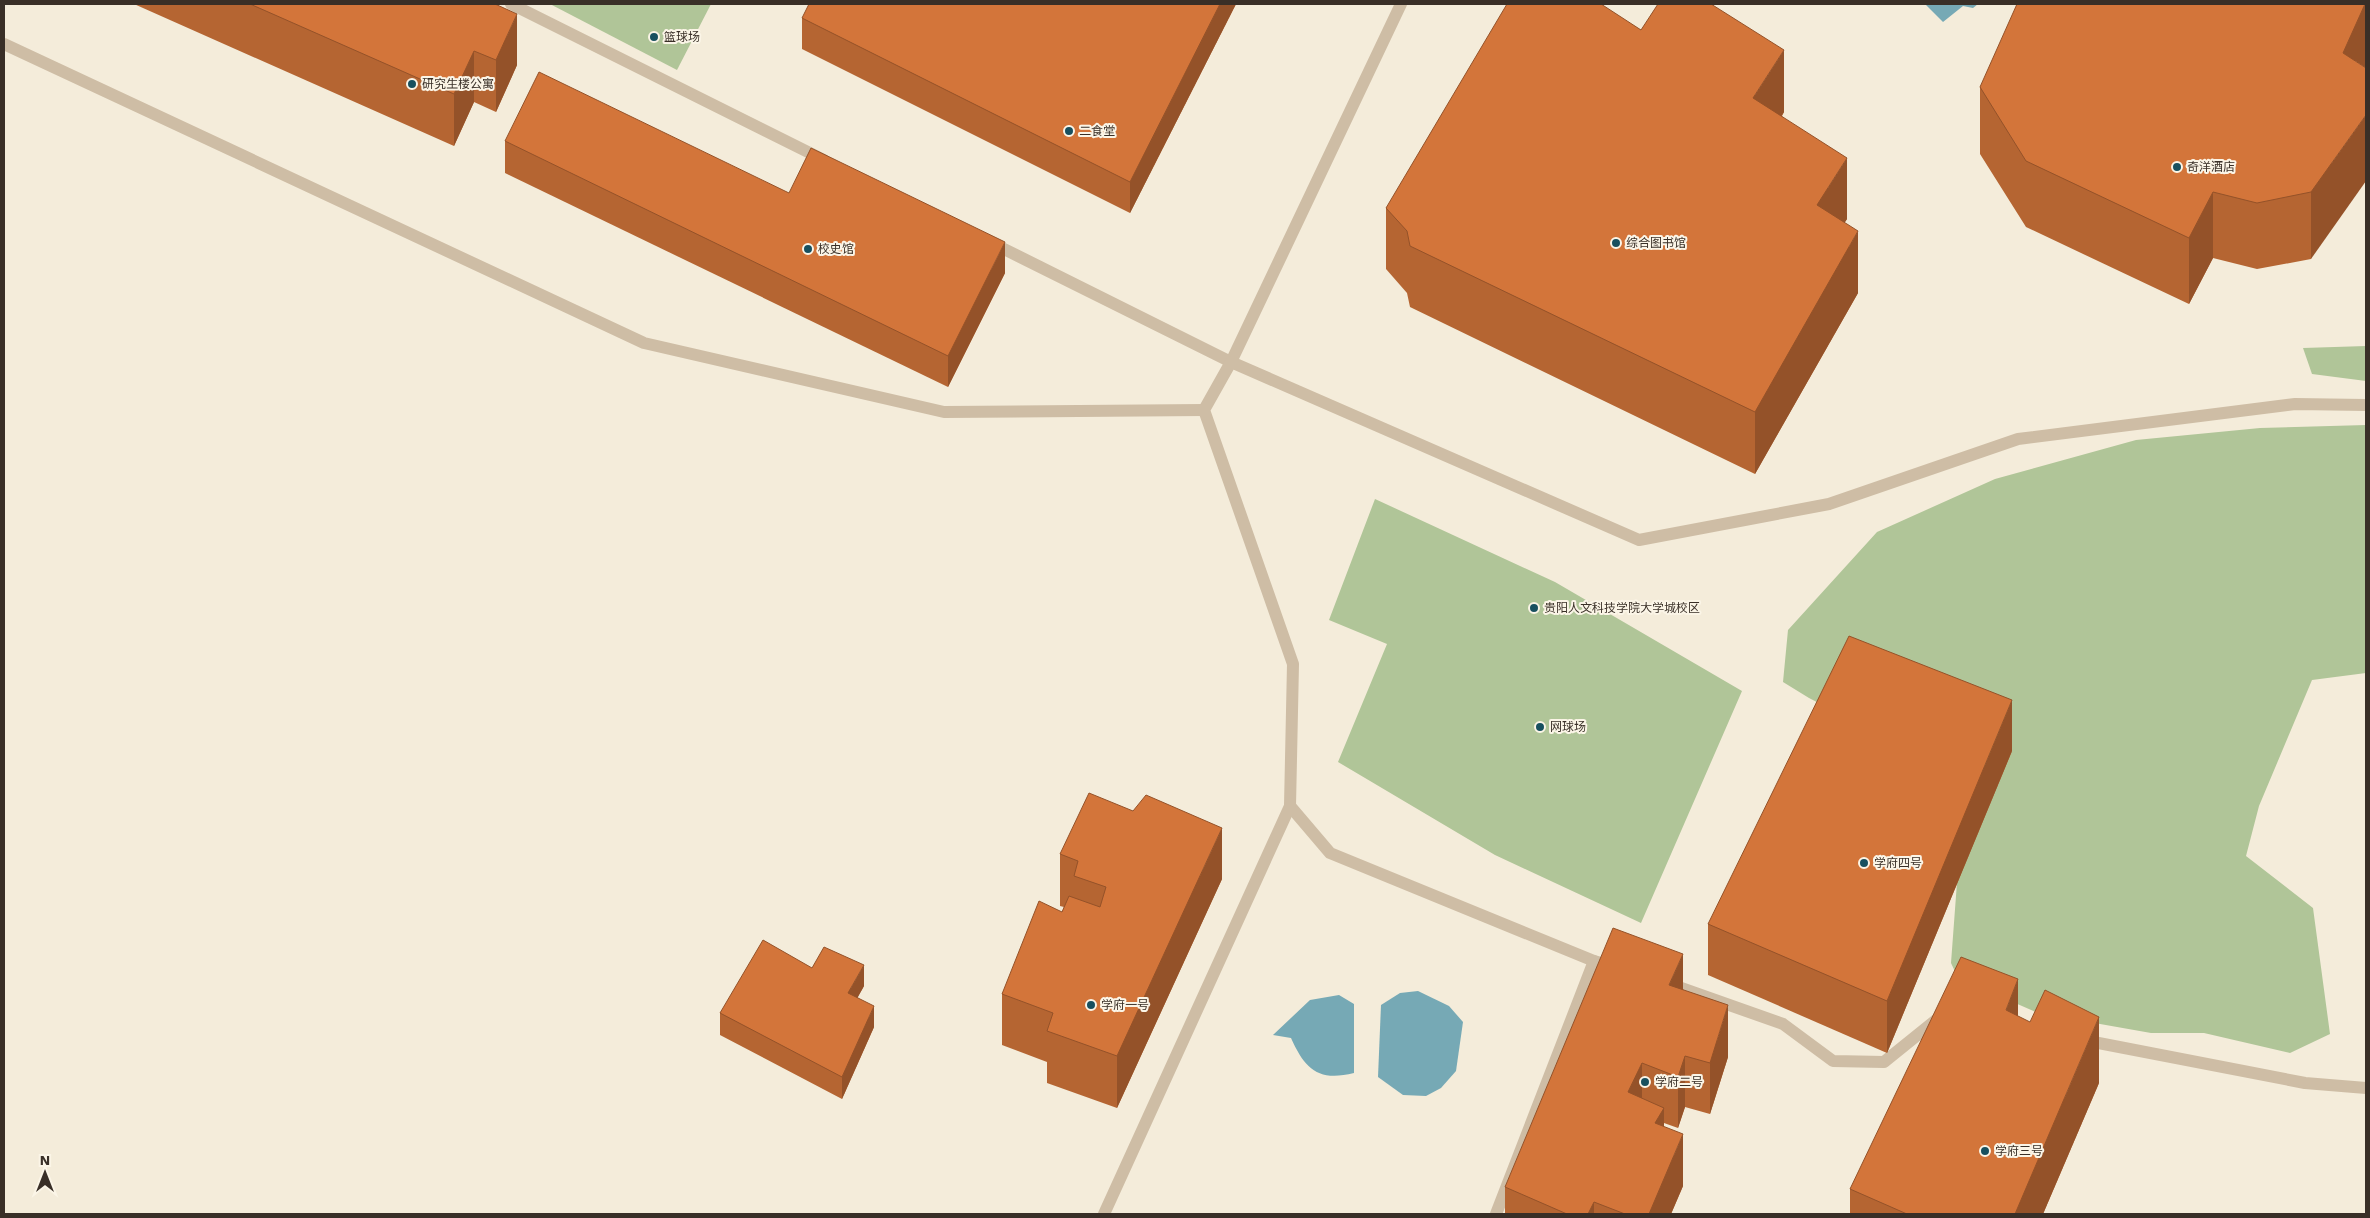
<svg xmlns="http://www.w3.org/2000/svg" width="2370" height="1218" font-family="'Work Sans','Noto Sans SC',sans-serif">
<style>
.green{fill:#b0c598}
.water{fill:#76a9b5}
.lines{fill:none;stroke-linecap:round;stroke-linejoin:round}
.minor{stroke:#cebda5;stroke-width:12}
.wall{fill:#b56532}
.shaded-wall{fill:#945229}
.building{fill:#d3753a;stroke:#945229}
.poi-dot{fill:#18505f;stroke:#fbf5e7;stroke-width:2}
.labels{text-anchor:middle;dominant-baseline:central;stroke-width:4;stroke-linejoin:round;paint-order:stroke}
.poi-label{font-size:12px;fill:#392f27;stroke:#fbf5e7;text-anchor:start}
</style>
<rect width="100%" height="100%" fill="#f4ecda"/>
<g class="green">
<polygon points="550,4 711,4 677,70"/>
<polygon points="2366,346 2366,381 2312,374 2303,348"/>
<polygon points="2366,425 2366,673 2312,680 2259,806 2246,856 2313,908 2330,1034 2290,1053 2204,1033 2151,1033 2038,1013 1958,978 1951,963 1958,869 1871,730 1809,698 1783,682 1788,630 1877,532 1995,479 2136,440 2260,428"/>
<polygon points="1375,499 1555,582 1742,691 1641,923 1495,855 1338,762 1387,644 1329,620"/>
</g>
<g class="water">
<polygon points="1925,4 1978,4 1973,8 1963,6 1943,22"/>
<polygon points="1418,991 1449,1006 1463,1022 1456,1071 1441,1088 1426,1096 1403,1095 1378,1077 1381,1005 1400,993"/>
<path d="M 1339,995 L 1354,1004 L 1354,1073 C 1318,1082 1305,1069 1291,1038 L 1273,1035 L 1310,1000 Z"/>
</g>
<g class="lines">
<g class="minor">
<polyline points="511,4 824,160"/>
<polyline points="4,44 644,343 944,412 1204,410"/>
<polyline points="990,242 1231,362 1401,4"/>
<polyline points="1290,806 1330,853 1594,961 1614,967"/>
<polyline points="1667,983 1783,1024 1833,1061 1884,1062 1941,1016"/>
<polyline points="2083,1040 2305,1083 2366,1088"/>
<polyline points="1104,1214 1290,806 1293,664 1204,410 1231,362 1639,540 1829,504 2018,439 2295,404 2366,405"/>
<polyline points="1496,1214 1594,961"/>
</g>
</g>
<g class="wall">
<polygon points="134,4 495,4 517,65 496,112 474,102 454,146"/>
<polygon points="1236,4 1130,213 802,49 802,18"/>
<polygon points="2366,4 2311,259 2257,269 2213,258 2189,304 2026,227 1980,154 1980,87"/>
<polygon points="1641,30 1784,112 1782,116 1847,219 1844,223 1858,293 1755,474 1410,307 1407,293 1386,269 1386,208"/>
<polygon points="505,141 1005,273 948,387 505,173"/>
<polygon points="2012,751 1887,1053 1708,975 1708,924"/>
<polygon points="1060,854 1222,879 1117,1108 1047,1083 1047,1062 1002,1045 1002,994 1062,912 1064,907 1060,906"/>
<polygon points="864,986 857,998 874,1027 842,1099 720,1035 720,1013"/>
<polygon points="1683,989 1728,1057 1710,1114 1685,1107 1678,1128 1664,1123 1664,1127 1683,1186 1671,1214 1505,1214 1505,1187"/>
<polygon points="2099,1083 2043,1214 1850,1214 1850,1189"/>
</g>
<g class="shaded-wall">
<polygon points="1220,4 1236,4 1130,213 1130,182"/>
<polygon points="2365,4 2366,4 2366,68 2343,53"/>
<polygon points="517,14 517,65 496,112 496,60"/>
<polygon points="1784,50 1784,112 1753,159 1753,98"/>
<polygon points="474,51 474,102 454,146 454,94"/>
<polygon points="2366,115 2366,181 2311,259 2311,192"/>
<polygon points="1847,158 1847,219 1817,266 1817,205"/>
<polygon points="2213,192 2213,258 2189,304 2189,238"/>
<polygon points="1858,231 1858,293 1755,474 1755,412"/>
<polygon points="1005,242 1005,273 948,387 948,356"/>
<polygon points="2012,700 2012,751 1887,1053 1887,1001"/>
<polygon points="1222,828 1222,879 1117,1108 1117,1056"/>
<polygon points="1683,954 1683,1006 1669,985"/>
<polygon points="864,965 864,986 848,1015 848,993"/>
<polygon points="2018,979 2018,1045 2006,1010"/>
<polygon points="1728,1005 1728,1057 1710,1114 1710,1063"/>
<polygon points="874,1006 874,1027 842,1099 842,1077"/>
<polygon points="2099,1017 2099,1083 2043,1214 2015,1214"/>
<polygon points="1685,1056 1685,1107 1678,1128 1678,1077"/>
<polygon points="1642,1063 1642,1114 1628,1092"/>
<polygon points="1664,1108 1664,1160 1655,1123"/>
<polygon points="1683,1134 1683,1186 1671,1214 1649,1214"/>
<polygon points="1594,1202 1594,1214 1588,1214"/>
</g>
<g class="building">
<polygon points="250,4 495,4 517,14 496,60 474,51 454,94"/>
<polygon points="809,4 1220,4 1130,182 802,18"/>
<polygon points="1507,4 1601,4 1641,30 1658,4 1711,4 1784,50 1753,98 1847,158 1817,205 1858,231 1755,412 1410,246 1407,231 1386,208"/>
<polygon points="2017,4 2365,4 2343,53 2366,68 2366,115 2311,192 2257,203 2213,192 2189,238 2026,161 1980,87"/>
<polygon points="539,72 789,193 811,148 1005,242 948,356 505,141"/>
<polygon points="1849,636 2012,700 1887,1001 1708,924"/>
<polygon points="1089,793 1133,811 1146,795 1222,828 1117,1056 1047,1031 1053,1013 1002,994 1039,901 1062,912 1069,896 1100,907 1106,887 1074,876 1078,861 1060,854"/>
<polygon points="1613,928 1683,954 1669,985 1728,1005 1710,1063 1685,1056 1678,1077 1642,1063 1628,1092 1664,1108 1655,1123 1683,1134 1649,1214 1625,1214 1594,1202 1588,1214 1567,1214 1505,1187"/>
<polygon points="763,940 812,968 824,947 864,965 848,993 874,1006 842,1077 720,1013"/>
<polygon points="1961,957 2018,979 2006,1010 2030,1022 2045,990 2099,1017 2015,1214 1907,1214 1850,1189"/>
</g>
<g class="poi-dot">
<circle cx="654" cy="37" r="5"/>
<circle cx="412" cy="84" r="5"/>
<circle cx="1069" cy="131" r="5"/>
<circle cx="2177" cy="167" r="5"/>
<circle cx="1616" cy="243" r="5"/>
<circle cx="808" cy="249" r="5"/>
<circle cx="1534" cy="608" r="5"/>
<circle cx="1540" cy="727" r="5"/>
<circle cx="1864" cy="863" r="5"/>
<circle cx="1091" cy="1005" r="5"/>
<circle cx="1645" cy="1082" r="5"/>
<circle cx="1985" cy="1151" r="5"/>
</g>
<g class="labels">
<g class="poi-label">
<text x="664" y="37">篮球场</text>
<text x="422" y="84">研究生楼公寓</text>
<text x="1079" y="131">二食堂</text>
<text x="2187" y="167">奇洋酒店</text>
<text x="1626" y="243">综合图书馆</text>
<text x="818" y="249">校史馆</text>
<text x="1544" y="608">贵阳人文科技学院大学城校区</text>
<text x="1550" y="727">网球场</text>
<text x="1874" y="863">学府四号</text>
<text x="1101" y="1005">学府一号</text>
<text x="1655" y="1082">学府二号</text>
<text x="1995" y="1151">学府三号</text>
</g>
</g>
<rect width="2370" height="1218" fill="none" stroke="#392f27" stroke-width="10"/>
<g transform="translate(45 1173)" stroke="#fbf5e7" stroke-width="4" paint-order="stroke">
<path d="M0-4L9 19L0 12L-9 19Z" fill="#392f27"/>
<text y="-8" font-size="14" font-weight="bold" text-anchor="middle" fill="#392f27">N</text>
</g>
</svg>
